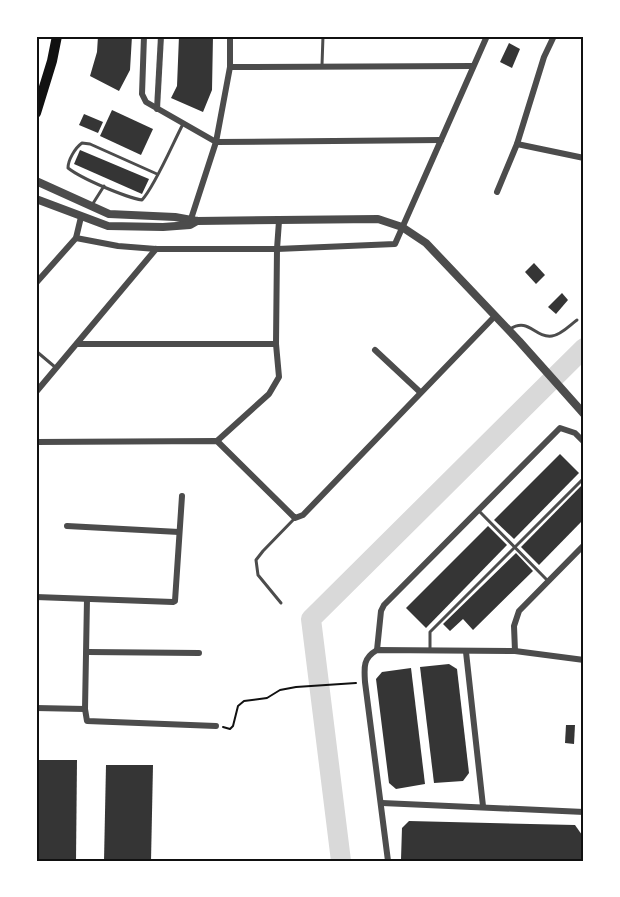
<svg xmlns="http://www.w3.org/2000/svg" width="620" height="897" font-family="'Playfair Display',serif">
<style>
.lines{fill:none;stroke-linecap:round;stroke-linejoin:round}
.river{stroke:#d9d9d9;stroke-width:20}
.building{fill:#353535}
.path{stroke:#111;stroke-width:2}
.service{stroke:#4c4c4c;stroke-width:3}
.minor{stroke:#4c4c4c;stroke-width:6}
.tertiary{stroke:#4c4c4c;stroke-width:8}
.trunk{stroke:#111;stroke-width:10}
.neatline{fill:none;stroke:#111;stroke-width:2}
</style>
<rect width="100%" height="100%" fill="#fff"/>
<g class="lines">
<polyline class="river" points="341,861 311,619 584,348"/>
</g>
<g class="building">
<polygon points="98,36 132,36 130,70 119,91 90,76 97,52"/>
<polygon points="179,36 213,36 212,90 203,112 171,98 177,86"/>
<polygon points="509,43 520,49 512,68 500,62"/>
<polygon points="112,110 153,129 141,155 100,136"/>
<polygon points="84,114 103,122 98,133 79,125"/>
<polygon points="80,150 149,179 142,194 74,164"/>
<polygon points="534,263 545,275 536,284 525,272"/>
<polygon points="562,293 568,300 556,314 548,307"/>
<polygon points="560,454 579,473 514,539 494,520"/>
<polygon points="584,483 584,519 539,565 521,547"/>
<polygon points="488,526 507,545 426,628 406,608"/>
<polygon points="516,553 533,571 473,630 463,619 450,631 443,624"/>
<polygon points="449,664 457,669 469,773 463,781 434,783 420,667"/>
<polygon points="411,668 425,784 396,789 389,783 376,679 382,672"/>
<polygon points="566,725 575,725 574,744 565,743"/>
<polygon points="36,760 77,760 76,861 36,861"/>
<polygon points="106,765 153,765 151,861 104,861"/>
<polygon points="409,821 575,825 582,835 581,861 401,859 402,828"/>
</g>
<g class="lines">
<polyline class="path" points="223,727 230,729 233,726 238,706 244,701 267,698 280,690 296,687 356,683"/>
<g class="service">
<polyline points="322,65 323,36"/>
<path d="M 157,174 L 90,144 L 82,143 C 75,148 68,160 68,168 C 82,179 125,197 142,200 C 155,186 173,143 183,124"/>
<polyline points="92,205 104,186"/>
<path d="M 510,329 C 529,317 534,338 552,336 C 561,335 570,325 577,320"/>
<polyline points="36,351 55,367"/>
<polyline points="478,510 548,581"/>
<polyline points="281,603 258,575 256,560 263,551 295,518"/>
<polyline points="430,649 430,632 584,478"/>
</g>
<g class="minor">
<polyline points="144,36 142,94 146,102 216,142 441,140"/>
<polyline points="230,67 473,66"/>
<polyline points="157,109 161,36"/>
<polyline points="517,144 584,158"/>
<polyline points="497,192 517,144 544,57 554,36"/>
<polyline points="190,222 216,142 230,67 230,36"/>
<polyline points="76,238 118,246 156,249 277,249 395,244 487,36"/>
<polyline points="36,283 76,238 81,217"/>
<polyline points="77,344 276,344"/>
<polyline points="375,350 420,392"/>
<polyline points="36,392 156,249"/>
<polyline points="217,441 269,394 279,377 276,344 277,249 279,221"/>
<polyline points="36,442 217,441 295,518 303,515 495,316"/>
<polyline points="67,526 179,532"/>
<polyline points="36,597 173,602 175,601 182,496"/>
<polyline points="87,599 85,709 87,721 216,726"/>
<polyline points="377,650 381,611 384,605 560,428 575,433 584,442"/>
<polyline points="515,651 514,626 519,611 584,545"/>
<polyline points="88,652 199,653"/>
<polyline points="466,652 483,806"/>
<polyline points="36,708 85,709"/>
<polyline points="382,803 584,812"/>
<path d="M 388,861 L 365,682 C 364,667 363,658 377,650 L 515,651 L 584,660"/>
</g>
<g class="tertiary">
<polyline points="36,181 109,214 175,217 197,221 378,219 402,227 426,243 519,341 584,414"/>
<polyline points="36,199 108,226 163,227 190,225 197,221"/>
</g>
<polyline class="trunk" points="36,113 52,61 57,36"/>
</g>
<rect width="620" height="897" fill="none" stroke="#ffffff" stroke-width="75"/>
<rect x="38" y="38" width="544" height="822" class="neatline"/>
</svg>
